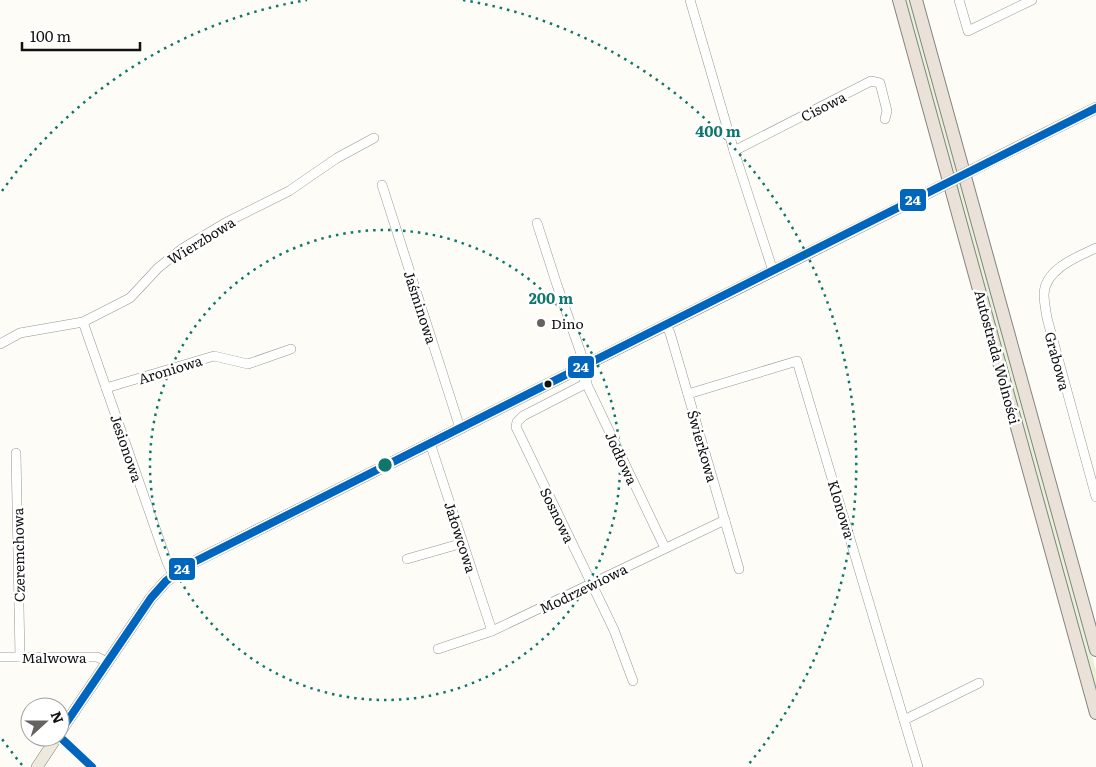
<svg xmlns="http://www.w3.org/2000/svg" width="1096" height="767" font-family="Literata,serif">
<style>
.green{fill:#e7f3d7}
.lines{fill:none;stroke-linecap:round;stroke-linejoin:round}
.minor-casing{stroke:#979795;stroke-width:10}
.major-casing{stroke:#858482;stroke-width:12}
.highway-casing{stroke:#858482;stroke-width:14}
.minor{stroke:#fffffe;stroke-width:9}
.major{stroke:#ede9dc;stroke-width:11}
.highway{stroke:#eae1d8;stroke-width:12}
.major-bridge-casing{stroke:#858482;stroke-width:12;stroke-linecap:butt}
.major-bridge{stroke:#ede9dc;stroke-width:11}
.bus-1-casing{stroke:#fff;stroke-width:11}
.bus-1{stroke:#0065bd;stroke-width:8}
.ring{fill:none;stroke:#0f766e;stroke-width:2.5;stroke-dasharray:2.5 5}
.poi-dot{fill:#646362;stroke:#fff;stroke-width:2}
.bus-dot{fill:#111;stroke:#fff;stroke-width:2}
.labels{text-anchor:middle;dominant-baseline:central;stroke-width:5;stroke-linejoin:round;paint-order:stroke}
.street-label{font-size:14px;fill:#111;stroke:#fff}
.poi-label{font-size:14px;fill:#111;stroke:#fff;text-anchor:start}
.centre{fill:#0f766e;stroke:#fff;stroke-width:2.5}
.ring-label{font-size:15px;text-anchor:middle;font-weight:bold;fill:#0f766e;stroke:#fff;stroke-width:5;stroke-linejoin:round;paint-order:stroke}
.line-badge{stroke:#fff;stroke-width:2}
.badge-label{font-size:14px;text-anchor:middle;font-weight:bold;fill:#fff}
</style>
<rect width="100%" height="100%" fill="#fdfcf7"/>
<g class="green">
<polygon points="904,0 911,0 958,170 952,173"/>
<polygon points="962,182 1096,670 1096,694 955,185"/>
</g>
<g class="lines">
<g class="minor-casing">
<g id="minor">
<polyline points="690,0 734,151 773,271"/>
<polyline points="959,0 968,31 1032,0"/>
<polyline points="734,151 871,81 880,83 887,111 885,119"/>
<polyline points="382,185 460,428"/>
<polyline points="537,223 557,285 585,365"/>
<path d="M 1096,248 C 1077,257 1045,269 1044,294 C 1044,302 1046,311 1047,318 L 1096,497"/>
<polyline points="83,322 167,562 173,575"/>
<polyline points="666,325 670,333 739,569"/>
<polyline points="0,344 20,333 83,322 130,298 158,268 183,248 225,223 289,191 337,158 374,138"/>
<polyline points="579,368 665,548"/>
<polyline points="587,383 523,416 517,422 516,427 614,630 633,681"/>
<polyline points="106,388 214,356 248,364 291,349"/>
<polyline points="688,394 797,361 918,767"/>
<polyline points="430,443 492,631"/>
<polyline points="16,453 20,657"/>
<polyline points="407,559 463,543"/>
<polyline points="438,649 492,631 725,520"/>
<polyline points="0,657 97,657 107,662"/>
<polyline points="904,720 979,683"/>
<polyline points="60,737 92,767"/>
</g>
</g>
<g class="major-casing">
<g id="major">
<polyline points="992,160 1096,108"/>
<polyline points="60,732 151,598 166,581 186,566 922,196"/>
<polyline points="37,767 57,737"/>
</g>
</g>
<g class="highway-casing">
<g id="highway">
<polyline points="899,0 1096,713"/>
<polyline points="916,0 1096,650"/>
</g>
</g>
<use href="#minor" class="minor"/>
<use href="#major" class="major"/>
<use href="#highway" class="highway"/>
<g class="major-bridge-casing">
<polyline id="major-bridge" points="922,196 992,160"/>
</g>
<use href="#major-bridge" class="major-bridge"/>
<g class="bus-1-casing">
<g id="bus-1">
<polyline points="60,732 151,598 166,581 186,566 1096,108"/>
<polyline points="60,737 92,767"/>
</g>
</g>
<use href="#bus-1" class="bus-1"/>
</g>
<g class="ring">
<circle cx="385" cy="465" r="235"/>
<path d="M22 765A471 471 0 0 1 2 739M2 191A471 471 0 0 1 307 0M463 0A471 471 0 0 1 748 765"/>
</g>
<circle class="poi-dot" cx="541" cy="323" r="5"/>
<circle class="bus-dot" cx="548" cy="384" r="4.5"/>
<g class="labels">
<g class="street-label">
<text transform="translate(823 106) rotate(-27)">Cisowa</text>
<text transform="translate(201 240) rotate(-32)">Wierzbowa</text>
<text transform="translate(421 307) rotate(72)">Jaśminowa</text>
<text transform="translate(998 357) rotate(75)">Autostrada Wolności</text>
<text transform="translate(1058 361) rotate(75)">Grabowa</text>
<text transform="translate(170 369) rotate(-17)">Aroniowa</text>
<text transform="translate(703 446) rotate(74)">Świerkowa</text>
<text transform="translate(127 448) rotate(71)">Jesionowa</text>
<text transform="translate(622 458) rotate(65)">Jodłowa</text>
<text transform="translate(842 509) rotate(73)">Klonowa</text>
<text transform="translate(558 515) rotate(64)">Sosnowa</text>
<text transform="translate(461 537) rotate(72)">Jałowcowa</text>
<text transform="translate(18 555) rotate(-91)">Czeremchowa</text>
<text transform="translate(583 588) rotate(-26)">Modrzewiowa</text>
<text x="54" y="657">Malwowa</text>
</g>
<g class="poi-label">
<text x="551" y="323">Dino</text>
</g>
</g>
<circle cx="385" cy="465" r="8" class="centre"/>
<g class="ring-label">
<text x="718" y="137">400 m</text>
<text x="551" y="304">200 m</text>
</g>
<g class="line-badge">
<rect x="899" y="188" width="28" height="24" rx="5" fill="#0065bd"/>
<rect x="567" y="355" width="28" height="24" rx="5" fill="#0065bd"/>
<rect x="168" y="557" width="28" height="24" rx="5" fill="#0065bd"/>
</g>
<g class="badge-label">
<text x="913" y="205">24</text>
<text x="581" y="372">24</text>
<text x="182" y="574">24</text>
</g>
<g transform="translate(45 722) rotate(69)"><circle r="24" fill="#ffffff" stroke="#a0a0a0"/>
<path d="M0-4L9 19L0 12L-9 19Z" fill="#646362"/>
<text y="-8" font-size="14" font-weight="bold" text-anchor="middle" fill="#111111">N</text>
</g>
<path d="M22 42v8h118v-8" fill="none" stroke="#111111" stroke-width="2.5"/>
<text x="30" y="42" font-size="15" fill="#111111" stroke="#ffffff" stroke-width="4" paint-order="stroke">100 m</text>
</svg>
